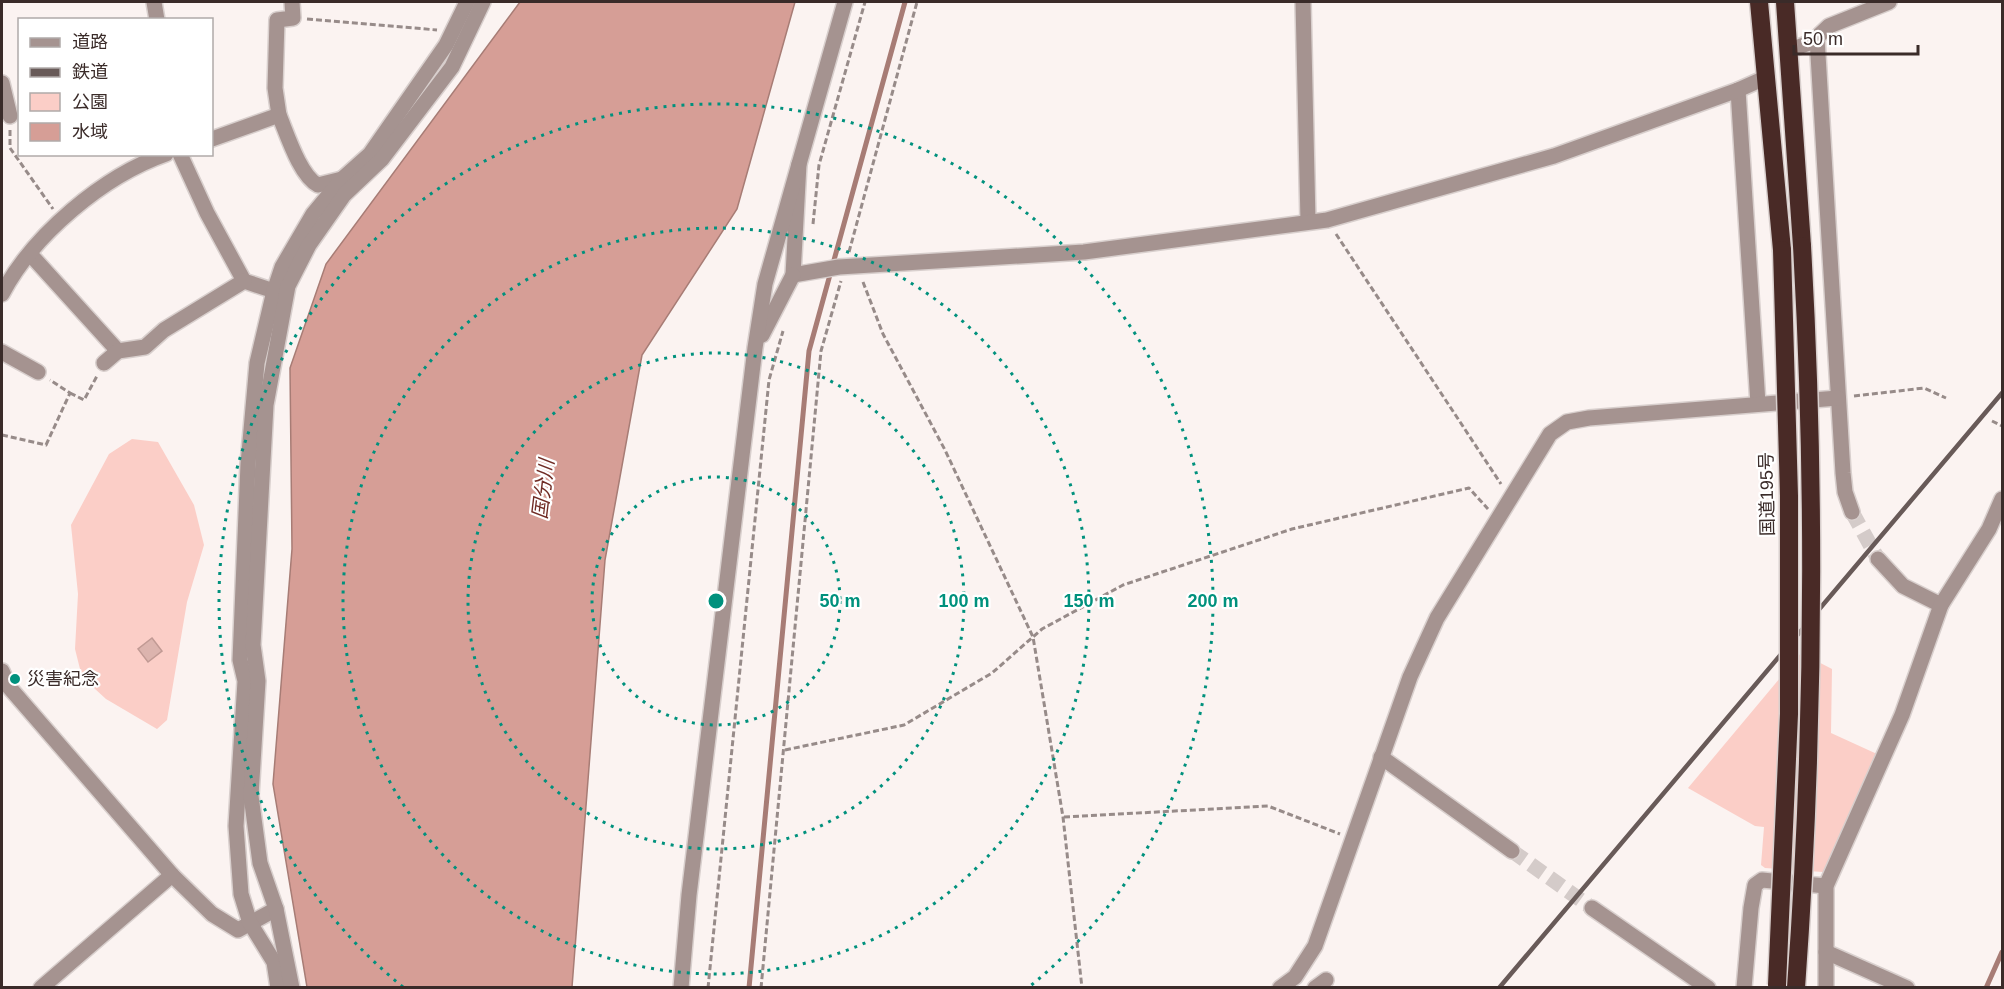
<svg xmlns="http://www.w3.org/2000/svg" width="2004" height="989" font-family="Helvetica,'Noto Sans JP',sans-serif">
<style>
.green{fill:#fbcec7}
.water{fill:#d69e96;stroke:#a77c75;stroke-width:1.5}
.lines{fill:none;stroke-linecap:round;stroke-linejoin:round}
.stream{stroke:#a77c75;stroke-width:5}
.building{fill:#dcb4ae;stroke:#c19a94;stroke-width:1.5}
.minor-tunnel{stroke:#d4cbc9;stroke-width:15;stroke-dasharray:15 8;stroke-linecap:butt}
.minor-casing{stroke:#d8cfcd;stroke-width:18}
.highway-casing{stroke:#d8cfcd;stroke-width:21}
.path{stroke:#978b89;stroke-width:3;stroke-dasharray:6 3;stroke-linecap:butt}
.minor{stroke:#a59390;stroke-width:15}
.highway{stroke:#492a26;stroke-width:18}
.rail{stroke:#685a58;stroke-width:4.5}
.highway-bridge-casing{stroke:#d8cfcd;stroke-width:21;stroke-linecap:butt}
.highway-bridge{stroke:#492a26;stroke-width:18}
.ring{fill:none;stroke:#00917d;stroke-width:3;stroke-dasharray:3 6}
.poi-dot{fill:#00917d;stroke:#fff;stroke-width:2}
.labels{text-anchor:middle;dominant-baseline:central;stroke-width:4.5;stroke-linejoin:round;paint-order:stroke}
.street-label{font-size:18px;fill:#3a2b29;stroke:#fff}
.poi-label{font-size:18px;fill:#3a2b29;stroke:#fff;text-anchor:start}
.water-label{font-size:20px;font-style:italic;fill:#702c25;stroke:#fff}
.centre{fill:#00917d;stroke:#fff;stroke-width:3}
.ring-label{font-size:18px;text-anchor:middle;font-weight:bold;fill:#00917d;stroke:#fff;stroke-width:4.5;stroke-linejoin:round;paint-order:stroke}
</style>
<rect width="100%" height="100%" fill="#fbf3f1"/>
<g class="green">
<polygon points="132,439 158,442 194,505 204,545 187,602 167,720 157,729 106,699 82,677 75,649 78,594 71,525 109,454"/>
<polygon points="1801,653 1832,669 1831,733 1877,754 1823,872 1765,868 1761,865 1764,827 1755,826 1688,788"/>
</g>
<polygon class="water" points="520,2 795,2 737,209 642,355 605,560 572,987 307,987 273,784 292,549 290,368 326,264"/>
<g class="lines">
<g class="stream">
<polyline points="749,988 809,351 905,2"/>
<polyline points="1986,988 2002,952"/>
</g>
</g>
<polygon class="building" points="152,638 162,651 148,662 138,649"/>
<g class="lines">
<g class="minor-tunnel">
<polyline points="1852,512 1878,559"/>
<polyline points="1512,851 1592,908"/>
</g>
<g class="minor-casing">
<g id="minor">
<polyline points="154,2 157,20"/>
<polyline points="1303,2 1308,221"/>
<polyline points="1817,38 1843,473 1845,492 1852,512"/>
<polyline points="1790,50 1812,42 1829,26 1889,2"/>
<polyline points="2,83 10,116"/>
<polyline points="1738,90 1758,404"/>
<polyline points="279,115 275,88 277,20 293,18 292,2"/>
<path d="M 212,139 L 279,115 C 287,134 300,176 318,185 L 342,179"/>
<polyline points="180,154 207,213 244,281 274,291"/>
<polyline points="799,164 793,275 839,267 1084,252 1327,220 1554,156 1738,90 1767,77"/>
<polyline points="30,254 118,351"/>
<path d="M 2,294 C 33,235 103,176 166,154"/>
<polyline points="762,335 793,275"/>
<polyline points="2,352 38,372"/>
<polyline points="104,363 118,351 145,347 164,330 244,281"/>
<polyline points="1878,559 1903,586 1941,605"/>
<polyline points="2,671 9,687 172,875 212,914 238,930 276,909"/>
<polyline points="1381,757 1512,851"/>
<polyline points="1592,908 1708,988"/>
<polyline points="1826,952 1907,988"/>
<polyline points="41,988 172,875"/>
<polyline points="278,988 274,962 250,923 241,894 236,826 245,681 240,660 248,464 257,363 274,291 282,267 313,214 342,179 370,154 446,45 467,2"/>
<polyline points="292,988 276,909 260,863 251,796 258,681 253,645 266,405 288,286 309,245 344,195 382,159 452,67 483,2"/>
<polyline points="681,988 689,895 755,348 765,284 845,2"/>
<polyline points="1280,988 1295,977 1315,946 1410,677 1437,618 1550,434 1567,422 1589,418 1838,398"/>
<polyline points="1315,988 1326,980"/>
<polyline points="1744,988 1751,908 1755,885 1762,880 1826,886"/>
<polyline points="1826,988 1826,886 1902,715 1941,605 1989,529 2002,499"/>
</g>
</g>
<g class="highway-casing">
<g id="highway">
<polyline points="1759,2 1782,250"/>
<polyline points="1785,2 1802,246"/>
</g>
</g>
<g class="path">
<polyline points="307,19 437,30"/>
<polyline points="10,130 10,148 53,209"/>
<polyline points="813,224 819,165 865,2"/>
<polyline points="1336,234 1501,484"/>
<polyline points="849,252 917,2"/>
<polyline points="863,282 883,334 945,450 1033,637 1063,817 1082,988"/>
<polyline points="70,393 84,400 97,376"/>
<polyline points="1854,396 1924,388 1946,398"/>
<polyline points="1992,421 2002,426"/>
<polyline points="2,435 46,445 70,393 50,380"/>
<polyline points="785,750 904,725 992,673 1042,629 1123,585 1292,529 1469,488 1488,509"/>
<polyline points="1064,817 1268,806 1340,834"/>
<polyline points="708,988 769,380 783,331"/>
<polyline points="761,988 821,351 841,281"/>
</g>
<use href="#minor" class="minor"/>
<use href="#highway" class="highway"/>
<polyline class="rail" points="1499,988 2002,393"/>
<g class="highway-bridge-casing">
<g id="highway-bridge">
<polyline points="1777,985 1789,714 1789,496 1782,250"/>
<path d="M 1796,988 C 1814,740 1816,493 1802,246"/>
</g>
</g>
<use href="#highway-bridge" class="highway-bridge"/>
</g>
<g class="ring">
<circle cx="716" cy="601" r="124"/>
<circle cx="716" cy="601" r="248"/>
<circle cx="716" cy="601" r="373"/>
<path d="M403 987A497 497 0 1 1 1029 987"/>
</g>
<circle class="poi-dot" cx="15" cy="679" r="6"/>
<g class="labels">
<g class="street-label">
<text transform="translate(1767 494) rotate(-91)">国道195号</text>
</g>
<g class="poi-label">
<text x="27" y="679">災害紀念</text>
</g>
<g class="water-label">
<text transform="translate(543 489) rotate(-83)">国分川</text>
</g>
</g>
<circle cx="716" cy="601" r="9" class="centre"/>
<g class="ring-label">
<text x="840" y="607">50 m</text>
<text x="964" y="607">100 m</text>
<text x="1089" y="607">150 m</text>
<text x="1213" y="607">200 m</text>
</g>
<rect width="2004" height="989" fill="none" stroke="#3a2b29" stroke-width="6"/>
<rect x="18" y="18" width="195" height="138" fill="#ffffff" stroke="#b0aaa9" stroke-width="1.5"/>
<rect x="30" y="38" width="30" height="9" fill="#a59390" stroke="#b0aaa9" stroke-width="1.5"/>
<text x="72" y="48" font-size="18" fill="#3a2b29">道路</text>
<rect x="30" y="68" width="30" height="9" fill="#685a58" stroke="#b0aaa9" stroke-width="1.5"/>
<text x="72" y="78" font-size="18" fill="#3a2b29">鉄道</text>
<rect x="30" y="93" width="30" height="18" fill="#fbcec7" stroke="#b0aaa9" stroke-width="1.5"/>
<text x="72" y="108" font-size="18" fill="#3a2b29">公園</text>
<rect x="30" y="123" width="30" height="18" fill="#d69e96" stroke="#b0aaa9" stroke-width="1.5"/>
<text x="72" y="138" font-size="18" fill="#3a2b29">水域</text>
<path d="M1794 45v9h124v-9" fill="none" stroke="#3a2b29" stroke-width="3"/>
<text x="1803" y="45" font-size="18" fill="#3a2b29" stroke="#ffffff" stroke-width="4.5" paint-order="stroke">50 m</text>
</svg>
